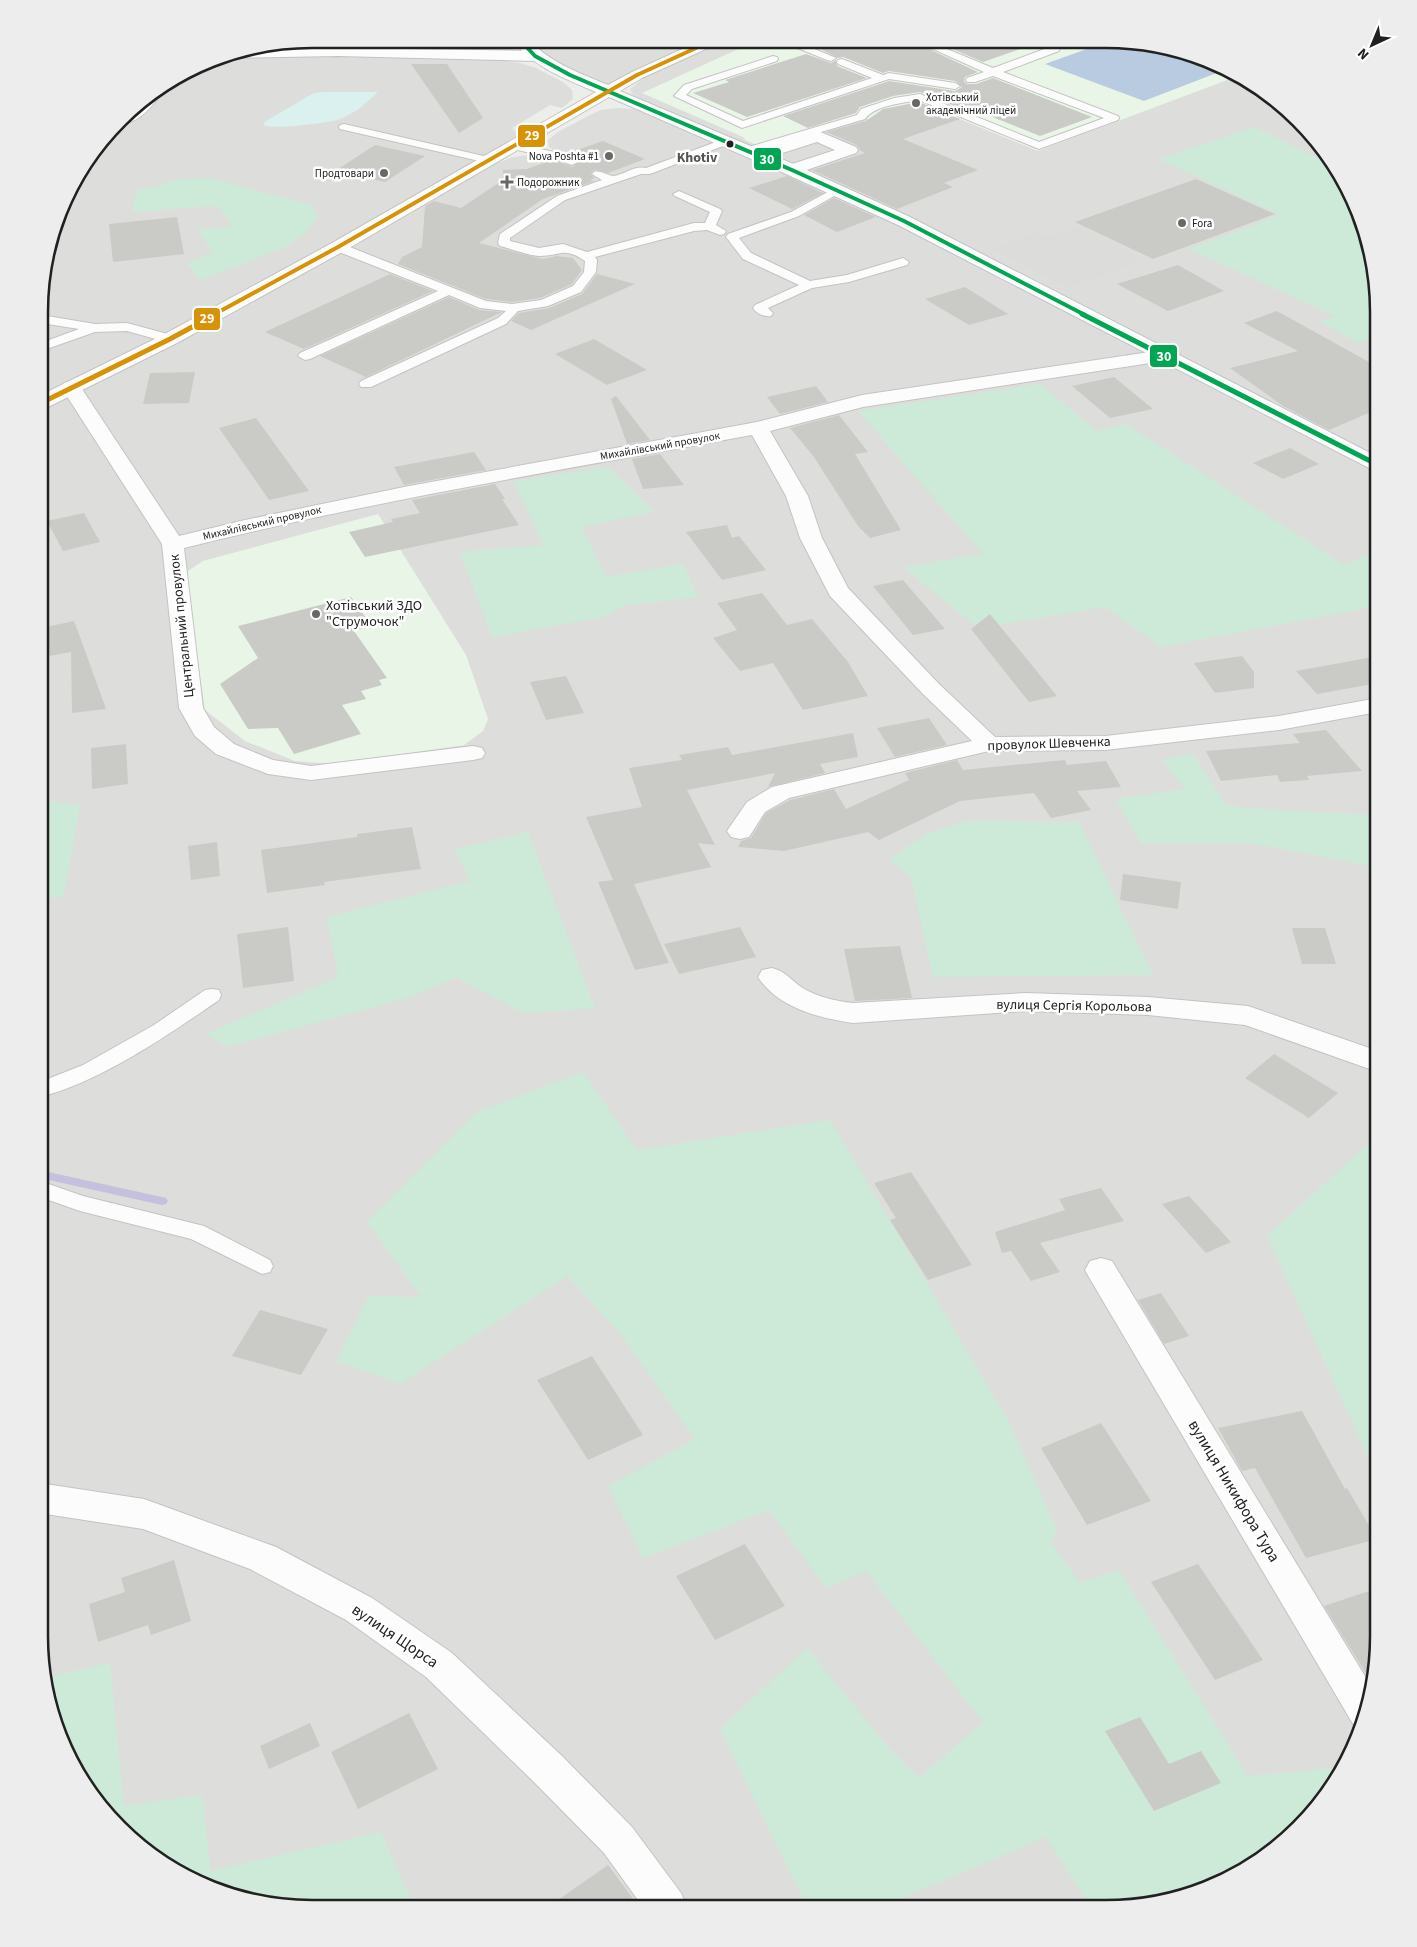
<svg xmlns="http://www.w3.org/2000/svg" width="1417" height="1947" font-family="'Source Sans 3',sans-serif">
<style>
.residential{fill:#dddedb}
.education{fill:#e9f6e7}
.religious{fill:#dcdddb}
.grass{fill:#cde9d8}
.park{fill:#daf1f0}
.pitch{fill:#b8cbe0}
.lines{fill:none;stroke-linecap:round;stroke-linejoin:round}
.stream{fill:#c6c0df;fill-rule:evenodd}
.building{fill:#cacbc7}
.service-casing{stroke:#c3c4c2;stroke-width:2}
.minor-casing{stroke:#c3c4c2;stroke-width:2}
.tertiary-casing{stroke:#c3c4c2;stroke-width:2}
.service{fill:#fcfcfc;fill-rule:evenodd}
.minor{fill:#fcfcfc;fill-rule:evenodd}
.tertiary{fill:#fcfcfc;fill-rule:evenodd}
.bus-1-far1-casing{stroke:#fff;stroke-width:6}
.bus-1-casing{stroke:#fff;stroke-width:8}
.bus-2-far1-casing{stroke:#fff;stroke-width:6}
.bus-2-casing{stroke:#fff;stroke-width:8}
.bus-1-far1{stroke:#00a651;stroke-width:4}
.bus-1{stroke:#00a651;stroke-width:5}
.bus-2-far1{stroke:#d79205;stroke-width:4}
.bus-2{stroke:#d79205;stroke-width:5}
.poi-dot{fill:#686967;stroke:#fff;stroke-width:2}
.bus-dot{fill:#212121;stroke:#fff;stroke-width:2}
.labels{text-anchor:middle;dominant-baseline:central;stroke-width:5;stroke-linejoin:round;paint-order:stroke}
.far-poi-label{font-size:11px;fill:#212121;stroke:#fff;text-anchor:start}
.far-street-label{font-size:11px;fill:#212121;stroke:#fff}
.far-quarter-label{font-size:14px;font-weight:bold;fill:#545454;stroke:#fff}
.poi-label{font-size:14px;fill:#212121;stroke:#fff;text-anchor:start}
.street-label{font-size:14px;fill:#212121;stroke:#fff}
.near-street-label{font-size:16px;fill:#212121;stroke:#fff}
.rim{fill:none;stroke:#212121;stroke-width:2.5}
.line-badge{stroke:#fff;stroke-width:2}
.badge-label{font-size:14px;text-anchor:middle;font-weight:bold;fill:#fff}
</style>
<rect width="100%" height="100%" fill="#eceeea"/>
<g class="residential">
<polygon points="312,39 512,39 517,44 515,49 494,59 520,63 536,68 563,82 572,90 573,99 562,108 550,105 512,128 519,135 483,156 319,250 119,359 135,364 244,306 497,163 514,157 528,155 544,157 556,152 549,147 548,140 558,132 590,115 601,110 617,108 632,109 700,127 640,99 632,94 630,89 645,77 724,40 1141,41 1209,59 1271,95 1311,132 1350,191 1369,241 1378,312 1378,1653 1364,1723 1332,1787 1285,1840 1226,1880 1176,1899 1105,1908 277,1906 208,1888 160,1862 107,1815 67,1756 48,1706 39,1635 41,276 75,176 132,106 224,53"/>
<polygon points="525,39 707,40 615,83 606,84 583,75 554,60"/>
</g>
<g class="education">
<polygon points="758,40 1141,41 1209,59 1238,76 1038,151 945,113 909,125 864,118 766,149 745,140 743,137 642,93"/>
<polygon points="378,514 466,655 488,719 483,731 464,745 335,764 295,761 245,741 205,710 185,573 203,561"/>
</g>
<g class="religious">
<polygon points="185,76 166,106 151,106 161,89"/>
<polygon points="1076,227 1144,260 1068,288 991,249 1038,232 1048,237"/>
</g>
<g class="grass">
<polygon points="1255,127 1333,166 1350,191 1369,241 1378,312 1378,338 1359,343 1320,322 1335,316 1189,249 1280,215 1159,159"/>
<polygon points="209,178 312,205 318,215 308,230 288,246 201,280 187,264 213,252 197,230 233,226 218,206 132,212 137,189 154,187 179,179"/>
<polygon points="1040,384 1097,431 1126,424 1344,565 1378,551 1378,606 1161,647 1105,607 978,628 903,567 983,554 858,411"/>
<polygon points="608,467 655,512 581,527 606,577 683,564 698,597 626,605 604,617 492,637 460,552 544,545 513,481"/>
<polygon points="1193,754 1226,805 1244,808 1370,815 1378,824 1378,902 1367,865 1248,843 1141,843 1116,799 1185,789 1162,760"/>
<polygon points="40,792 43,800 80,805 64,896 40,900"/>
<polygon points="967,821 1079,822 1153,975 933,977 911,876 889,860 926,834"/>
<polygon points="528,832 595,1008 523,1013 456,977 411,997 227,1047 206,1034 338,977 327,917 470,881 455,849"/>
<polygon points="583,1072 637,1150 830,1120 1008,1420 1057,1530 1051,1543 1080,1583 1119,1570 1248,1776 1342,1767 1332,1787 1285,1840 1226,1880 1176,1899 1165,1900 1163,1898 1151,1902 1091,1908 1046,1837 879,1908 807,1907 720,1729 807,1648 889,1748 919,1778 983,1722 866,1571 826,1588 769,1510 643,1558 608,1486 695,1439 619,1332 567,1276 400,1384 336,1361 369,1296 421,1297 367,1222 477,1112"/>
<polygon points="1378,1135 1378,1473 1370,1461 1267,1236"/>
<polygon points="110,1663 124,1806 202,1795 211,1871 381,1832 414,1906 277,1906 208,1888 160,1862 107,1815 67,1756 48,1706 44,1678"/>
</g>
<path class="park" d="M 323,92 L 378,92 C 368,102 354,114 340,119 C 328,123 273,130 263,125 L 266,121 L 314,93 Z"/>
<polygon class="pitch" points="1109,41 1141,41 1209,59 1227,69 1144,101 1045,64"/>
<g class="lines">
<polygon class="stream" points="48,1172 162,1197 166,1198 168,1201 166,1204 162,1205 44,1179 42,1176 44,1173"/>
</g>
<g class="building">
<polygon points="848,40 1031,41 1032,45 983,62 943,45 934,45 931,50 978,72 965,77 964,81 967,84 976,84 993,78 1092,117 1040,136 980,112 974,114 920,92 893,96 860,107 856,113 808,128 783,116 889,81 955,91 962,87 955,81 889,71 883,73 843,57 838,58 820,49"/>
<polygon points="806,54 831,63 836,60 837,66 867,78 747,117 693,93 729,82 725,80"/>
<polygon points="411,64 447,64 483,118 459,133"/>
<polygon points="919,102 960,119 903,139 978,170 944,183 953,187 897,209 812,170 865,153 860,150 857,145 826,132 866,121 883,109"/>
<polygon points="603,141 645,159 608,173 594,170 590,174 595,178 590,180 594,181 543,199 479,243 543,259 557,256 573,258 582,270 572,284 540,298 512,302 486,299 398,264 402,257 422,247 425,206 434,201 461,208 503,180 503,170 527,169 552,160 573,167 580,161 566,154"/>
<polygon points="375,145 425,156 385,182 335,171"/>
<polygon points="787,176 823,193 792,209 749,188"/>
<polygon points="1196,179 1275,214 1153,259 1075,222"/>
<polygon points="834,198 876,217 837,232 804,215"/>
<polygon points="177,217 184,254 113,262 109,224"/>
<polygon points="1178,265 1224,291 1168,311 1117,284"/>
<polygon points="390,274 433,291 304,349 265,332"/>
<polygon points="597,274 635,284 531,330 511,321 519,313 549,308 582,294"/>
<polygon points="965,287 1008,314 969,325 925,299"/>
<polygon points="449,297 479,310 502,312 366,377 320,356"/>
<polygon points="1277,311 1378,367 1378,409 1329,430 1283,406 1230,368 1298,351 1244,323"/>
<polygon points="594,339 647,370 607,385 555,354"/>
<polygon points="195,372 189,403 143,404 150,373"/>
<polygon points="1114,377 1153,409 1110,418 1072,386"/>
<polygon points="816,386 828,402 780,414 767,397"/>
<polygon points="616,396 650,440 627,444 611,399"/>
<polygon points="839,415 868,452 855,454 901,530 870,538 858,526 814,457 790,428"/>
<polygon points="256,418 309,491 269,500 219,428"/>
<polygon points="1290,448 1319,464 1283,479 1253,463"/>
<polygon points="474,452 486,470 404,485 394,467"/>
<polygon points="660,454 684,485 643,489 632,459"/>
<polygon points="495,484 505,499 502,499 519,525 365,557 349,532 393,522 391,519 420,513 412,500"/>
<polygon points="84,513 100,542 63,551 47,521"/>
<polygon points="727,525 732,538 739,536 766,570 722,580 686,532"/>
<polygon points="903,580 945,629 913,635 873,586"/>
<polygon points="762,593 787,625 812,619 848,662 868,696 803,710 773,663 740,671 713,638 737,630 717,603"/>
<polygon points="351,597 372,626 354,631 387,678 379,680 382,685 361,691 366,699 342,705 361,734 294,754 278,728 248,729 220,684 258,658 238,626"/>
<polygon points="990,614 1057,696 1029,702 971,629"/>
<polygon points="74,621 83,645 106,709 72,713 71,652 50,656 41,628"/>
<polygon points="1242,656 1254,672 1254,688 1215,693 1194,663"/>
<polygon points="1378,656 1378,683 1317,694 1296,671"/>
<polygon points="566,676 584,713 546,720 530,682"/>
<polygon points="929,718 947,745 895,757 877,728"/>
<polygon points="1326,730 1362,771 1307,776 1309,780 1280,782 1277,775 1221,781 1206,751 1300,743 1293,734"/>
<polygon points="853,733 858,757 820,764 825,773 768,787 775,773 687,790 715,845 698,843 711,867 634,884 669,963 635,970 598,882 613,880 586,817 642,807 629,768 682,760 679,755 728,747 732,755"/>
<polygon points="126,744 128,784 92,789 91,748"/>
<polygon points="957,760 963,770 1065,760 1067,765 1106,761 1121,787 1077,791 1091,810 1051,818 1034,793 960,801 879,840 868,832 784,851 738,847 741,841 751,838 766,813 790,800 834,789 846,809 909,780 905,773"/>
<polygon points="412,827 421,869 324,882 325,885 267,893 261,850 357,837 357,834"/>
<polygon points="217,842 220,876 191,880 188,846"/>
<polygon points="1123,874 1181,882 1178,909 1120,900"/>
<polygon points="288,927 294,981 243,988 237,934"/>
<polygon points="740,927 756,957 679,974 664,944"/>
<polygon points="1292,928 1325,928 1336,964 1302,964"/>
<polygon points="900,946 912,998 855,1001 844,949"/>
<polygon points="1274,1054 1338,1093 1309,1118 1245,1078"/>
<polygon points="911,1172 972,1265 928,1280 890,1220 896,1218 874,1183"/>
<polygon points="1101,1188 1124,1221 1040,1243 1060,1272 1031,1281 1011,1251 1002,1253 995,1232 1065,1210 1059,1199"/>
<polygon points="1189,1196 1231,1242 1206,1253 1162,1204"/>
<polygon points="1161,1293 1189,1336 1164,1344 1138,1300"/>
<polygon points="260,1310 328,1329 301,1375 232,1356"/>
<polygon points="592,1356 643,1435 588,1460 537,1380"/>
<polygon points="1302,1411 1345,1489 1347,1488 1377,1539 1306,1558 1255,1468 1242,1471 1218,1428"/>
<polygon points="1101,1423 1151,1501 1087,1525 1041,1448"/>
<polygon points="745,1544 785,1606 715,1640 676,1576"/>
<polygon points="174,1560 191,1621 151,1635 148,1625 98,1642 89,1604 125,1592 121,1578"/>
<polygon points="1198,1564 1263,1660 1215,1680 1151,1582"/>
<polygon points="1378,1588 1378,1653 1372,1683 1324,1606"/>
<polygon points="409,1713 438,1769 358,1809 331,1752"/>
<polygon points="1140,1717 1169,1764 1201,1751 1221,1783 1154,1811 1105,1731"/>
<polygon points="310,1723 320,1746 269,1769 260,1746"/>
<polygon points="608,1865 639,1907 548,1907"/>
</g>
<g class="lines">
<g class="service-casing">
<g id="service">
<polygon points="778,40 793,40 836,58 831,61 827,60"/>
<path d="M 1052,41 L 1062,41 L 1059,51 L 1003,72 L 1118,116 L 1119,118 L 1118,120 L 1039,149 L 919,100 C 903,103 875,105 865,119 L 750,153 L 746,154 L 740,151 L 742,149 L 857,115 L 861,109 L 894,98 L 920,94 L 1039,142 L 1104,118 L 993,76 L 975,82 L 967,82 L 966,80 L 967,78 L 984,72 L 933,49 L 934,47 L 942,47 L 993,68 L 1050,47 Z"/>
<polygon points="773,56 777,57 778,59 777,61 692,89 686,95 743,121 872,78 838,64 837,62 838,60 842,59 883,75 889,73 955,83 960,86 955,89 889,79 742,128 674,96 684,85"/>
<polygon points="344,124 488,157 494,160 488,163 340,129 339,127 340,125"/>
<path d="M 724,139 L 730,142 L 728,144 L 650,174 L 641,174 L 565,200 L 510,238 L 510,241 L 539,248 L 563,244 L 587,252 L 694,223 L 705,223 L 710,212 L 675,196 L 673,194 L 679,191 L 720,209 L 722,211 L 716,225 L 726,231 L 724,234 L 720,235 L 707,230 L 694,231 L 595,257 L 597,260 L 596,272 L 581,292 L 548,306 L 518,311 L 506,324 L 371,387 L 361,387 L 359,384 L 361,381 L 498,318 L 506,311 L 480,308 L 449,295 L 310,359 L 305,360 L 298,356 L 300,353 L 438,291 L 334,250 L 332,247 L 334,244 L 342,244 L 486,301 L 512,304 L 541,300 L 573,286 L 584,272 L 585,261 C 563,246 561,256 539,256 C 527,255 512,249 500,246 L 498,243 L 500,234 L 557,196 L 602,180 L 592,174 L 594,172 C 602,170 607,176 614,176 C 625,174 635,165 646,168 Z"/>
<polygon points="513,143 559,153 578,162 572,165 552,158 509,148 507,146"/>
<path d="M 837,187 L 843,190 L 841,192 L 799,216 L 739,238 L 751,253 L 810,281 L 847,275 L 903,258 L 909,262 L 907,265 L 849,282 L 812,288 L 768,308 L 773,313 L 771,316 C 764,317 757,314 753,308 L 755,305 L 799,285 L 743,259 L 726,237 L 728,234 L 791,212 Z"/>
<polygon points="41,315 95,324 127,323 175,336 176,339 170,343 127,331 95,332 41,351 41,343 79,329 41,323"/>
<path d="M 212,989 L 219,990 L 221,995 L 219,1000 C 168,1035 100,1082 40,1097 L 40,1082 L 83,1065 L 154,1025 L 205,990 Z"/>
<polygon points="40,1181 83,1196 204,1226 270,1260 273,1266 270,1272 262,1274 191,1239 80,1211 40,1197"/>
</g>
</g>
<g class="minor-casing">
<g id="minor">
<path d="M 338,48 L 535,51 L 540,53 L 543,56 L 540,59 L 535,61 L 338,56 L 223,58 L 218,57 C 242,43 308,48 338,48 Z"/>
<path d="M 157,92 L 160,95 C 151,108 136,126 118,123 L 136,104 Z"/>
<polygon points="818,131 856,147 858,150 856,153 792,175 786,174 784,170 786,166 835,150 817,142 757,161 751,159 749,156 751,153"/>
<path d="M 1163,350 L 1170,352 L 1173,356 L 1170,360 L 863,407 L 770,431 L 808,496 L 822,538 L 848,588 L 939,684 L 995,737 L 1105,736 L 1279,716 L 1378,698 L 1378,712 L 1279,730 L 1105,750 L 989,751 L 789,798 L 765,812 L 749,837 L 740,839 L 731,837 L 727,831 L 747,802 L 772,787 L 972,741 L 923,694 L 830,596 L 800,538 L 786,496 L 752,435 C 562,470 371,501 184,548 L 203,708 L 214,727 L 234,744 L 273,760 L 311,766 L 473,746 L 482,748 L 485,753 L 482,758 L 473,760 L 311,780 L 268,774 L 216,754 L 195,736 L 179,708 L 162,544 L 61,387 L 64,383 L 71,381 L 78,383 L 179,536 L 245,520 L 404,487 L 757,422 L 862,395 Z"/>
<path d="M 772,968 C 785,971 791,980 801,987 C 817,997 835,1001 853,1003 L 1025,993 L 1148,997 L 1248,1006 L 1378,1051 L 1378,1072 L 1245,1025 L 1148,1015 L 1025,1011 L 853,1023 C 819,1018 778,1008 758,977 L 762,970 Z"/>
<polygon points="1101,1258 1112,1261 1371,1686 1361,1727 1353,1724 1090,1279 1085,1270 1090,1261"/>
<polygon points="39,1483 144,1499 276,1547 372,1598 452,1653 562,1756 632,1827 681,1893 687,1907 643,1907 604,1853 534,1782 426,1677 346,1620 250,1569 143,1529 39,1513"/>
</g>
</g>
<g class="tertiary-casing">
<path id="tertiary" d="M 512,39 L 528,39 C 549,62 579,73 608,85 L 632,72 L 702,40 L 721,40 L 719,43 L 642,78 L 620,91 L 798,166 L 910,217 L 1378,457 L 1378,471 L 1371,469 L 898,225 L 786,174 L 609,97 L 344,251 L 177,343 L 48,407 L 41,409 L 41,395 L 163,335 L 332,243 L 596,92 C 566,79 532,67 512,39 Z"/>
</g>
<use href="#service" class="service"/>
<use href="#minor" class="minor"/>
<use href="#tertiary" class="tertiary"/>
<g class="bus-1-far1-casing">
<polyline id="bus-1-far1" points="519,39 535,56 570,75 792,170 904,221 1085,315"/>
</g>
<g class="bus-1-casing">
<polyline id="bus-1" points="1082,314 1378,465"/>
</g>
<g class="bus-2-far1-casing">
<polyline id="bus-2-far1" points="213,315 338,247 637,75 696,48"/>
</g>
<g class="bus-2-casing">
<polyline id="bus-2" points="41,403 170,339 216,314"/>
</g>
<use href="#bus-1-far1" class="bus-1-far1"/>
<use href="#bus-1" class="bus-1"/>
<use href="#bus-2-far1" class="bus-2-far1"/>
<use href="#bus-2" class="bus-2"/>
</g>
<g class="poi-dot">
<circle cx="916" cy="103" r="5"/>
<circle cx="609" cy="156" r="5"/>
<circle cx="384" cy="173" r="5"/>
<path d="M504.5 174.5h5v5h5v5h-5v5h-5v-5h-5v-5h5z"/>
<circle cx="1182" cy="223" r="5"/>
<circle cx="316" cy="614" r="5"/>
</g>
<circle class="bus-dot" cx="730" cy="144" r="4.5"/>
<g class="labels">
<g class="far-poi-label">
<text x="926" y="97">Хотівський<tspan x="926" dy="13">академічний ліцей</tspan></text>
<text x="599" y="156" text-anchor="end">Nova Poshta #1</text>
<text x="374" y="173" text-anchor="end">Продтовари</text>
<text x="517" y="182">Подорожник</text>
<text x="1192" y="223">Fora</text>
</g>
<g class="far-street-label">
<text transform="translate(660 446) rotate(-10)">Михайлівський провулок</text>
<text transform="translate(262 523) rotate(-13)">Михайлівський провулок</text>
</g>
<g class="far-quarter-label">
<text x="697" y="158">Khotiv</text>
</g>
<g class="poi-label">
<text x="326" y="606">Хотівський ЗДО<tspan x="326" dy="16">"Струмочок"</tspan></text>
</g>
<g class="street-label">
<text transform="translate(182 626) rotate(-96)">Центральний провулок</text>
<text transform="translate(1049 744) rotate(-2)">провулок Шевченка</text>
<text transform="translate(1074 1006) rotate(1)">вулиця Сергія Корольова</text>
</g>
<g class="near-street-label">
<text transform="translate(1234 1491) rotate(59)">вулиця Никифора Тура</text>
<text transform="translate(395 1636) rotate(34)">вулиця Щорса</text>
</g>
</g>
<path d="M0 0H1417V1947H0ZM312 48H1106A264 264 0 0 1 1370 312V1636A264 264 0 0 1 1106 1900H312A264 264 0 0 1 48 1636V312A264 264 0 0 1 312 48Z" fill="#ededed" fill-rule="evenodd"/>
<path class="rim" d="M312 48H1106A264 264 0 0 1 1370 312V1636A264 264 0 0 1 1106 1900H312A264 264 0 0 1 48 1636V312A264 264 0 0 1 312 48Z"/>
<g class="line-badge">
<rect x="517" y="124" width="29" height="24" rx="5" fill="#d79205"/>
<rect x="753" y="147" width="29" height="24" rx="5" fill="#00a651"/>
<rect x="193" y="307" width="28" height="24" rx="5" fill="#d79205"/>
<rect x="1149" y="344" width="29" height="24" rx="5" fill="#00a651"/>
</g>
<g class="badge-label">
<text x="532" y="140">29</text>
<text x="767" y="164">30</text>
<text x="207" y="323">29</text>
<text x="1164" y="361">30</text>
</g>
<g transform="translate(1372 45) rotate(224)" stroke="#ffffff" stroke-width="4" paint-order="stroke">
<path d="M0-4L9 19L0 12L-9 19Z" fill="#212121"/>
<text y="-8" font-size="14" font-weight="bold" text-anchor="middle" fill="#212121">N</text>
</g>
</svg>
